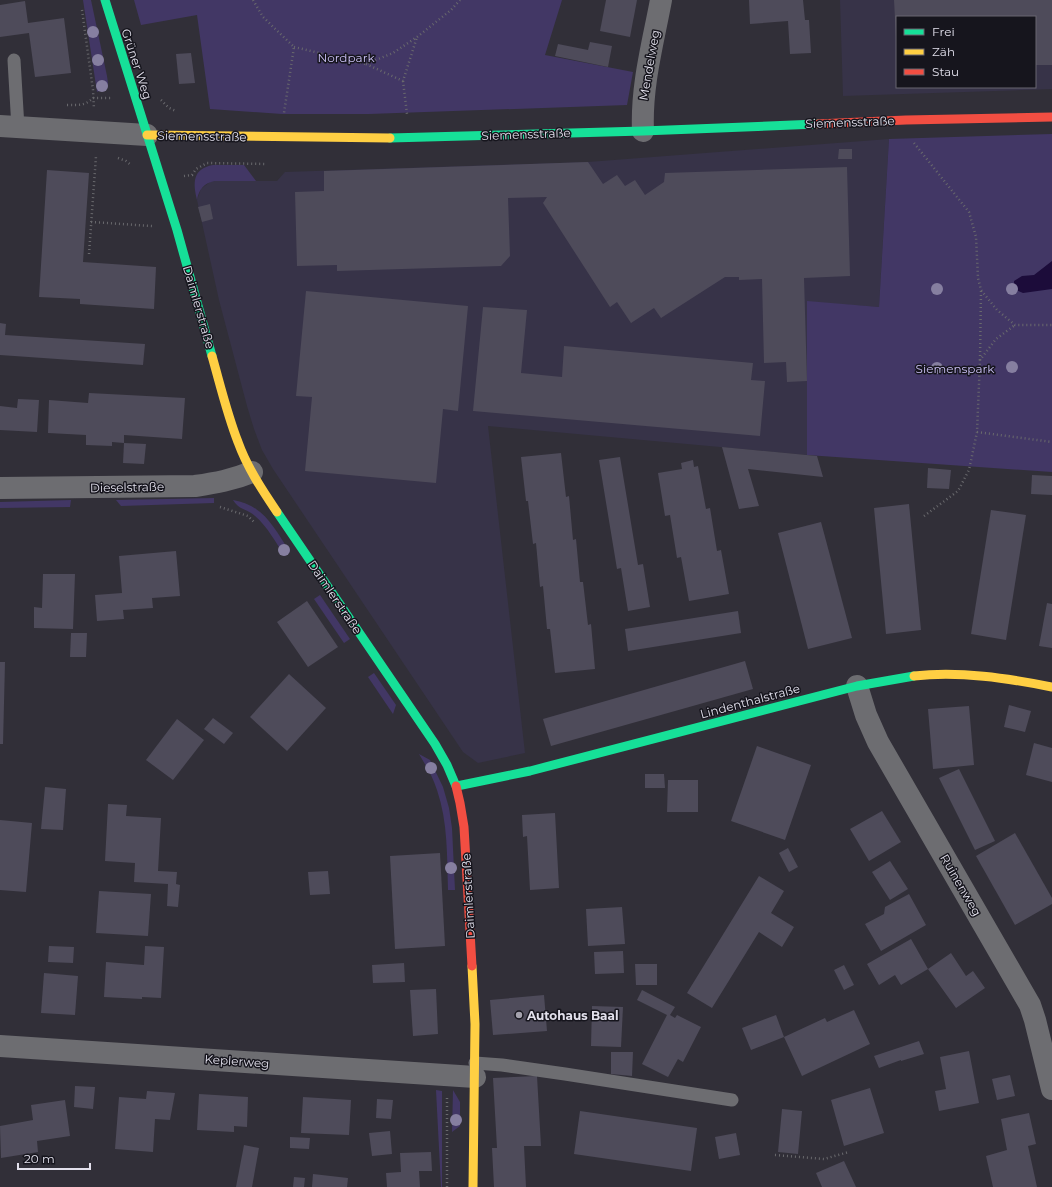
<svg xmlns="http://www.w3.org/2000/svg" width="1052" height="1187" font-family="Montserrat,sans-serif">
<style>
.built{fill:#373348;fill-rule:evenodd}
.green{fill:#423765}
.water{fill:#1c0c3a}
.building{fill:#4e4b5a}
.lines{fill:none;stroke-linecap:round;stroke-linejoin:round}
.path{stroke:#69696d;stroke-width:2.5;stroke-dasharray:1 3;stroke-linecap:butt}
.lane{stroke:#6d6d71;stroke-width:13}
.street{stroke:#6d6d71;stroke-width:22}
.fast{stroke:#16e098;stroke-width:9}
.slow{stroke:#ffcf43;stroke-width:9}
.jam{stroke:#f24e42;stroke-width:9}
.tree{fill:#867fa0}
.poi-dot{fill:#a4a2ad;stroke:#16151d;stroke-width:1.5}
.labels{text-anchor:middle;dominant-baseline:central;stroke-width:3;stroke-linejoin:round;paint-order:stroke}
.park-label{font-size:12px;fill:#cbc1f5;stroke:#16151d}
.street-label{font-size:12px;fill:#e2e0ec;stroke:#16151d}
.poi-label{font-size:12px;font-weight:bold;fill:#e2e0ec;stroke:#16151d;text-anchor:start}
</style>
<rect width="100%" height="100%" fill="#312f38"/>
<g class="built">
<path d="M 840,0 L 1052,0 L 1052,89 L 843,96 ZM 897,17 L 1035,17 L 1035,87 L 897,87 Z"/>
<polygon points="889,139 879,307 807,302 807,455 488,426 525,753 478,763 463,752 273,469 262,450 254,429 247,406 219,300 197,200 201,189 210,182 215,181 277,181 285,172 588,162"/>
</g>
<g class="green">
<polygon points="83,0 91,0 107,76 108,83 107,88 97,92"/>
<polygon points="134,0 562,0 545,55 633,72 627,105 369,114 282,114 210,109 197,15 141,25"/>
<polygon points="1052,134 1052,472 807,455 807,301 879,307 889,139"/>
<path d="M 213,165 L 244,165 L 256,181 L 215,181 C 204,183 199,189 197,200 C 193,183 192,169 213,165 Z"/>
<polygon points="214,498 214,503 121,506 116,500"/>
<polygon points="71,500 70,507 0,508 0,502"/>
<path d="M 233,500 C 264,505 274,528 290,552 L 285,556 C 276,543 267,526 255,516 C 246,508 240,511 233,500 Z"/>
<polygon points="320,595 350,639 344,643 314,599"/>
<polygon points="374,673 396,705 393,714 368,677"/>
<path d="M 419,754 L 430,760 L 443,787 L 449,808 L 452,828 L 455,890 L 448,890 C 447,857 448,822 437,790 C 433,777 426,766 419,754 Z"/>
<polygon points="436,1090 442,1091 442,1187 441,1187"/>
<polygon points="453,1090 460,1102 460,1126 452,1132"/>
</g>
<polygon class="water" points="1052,261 1052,289 1023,293 1014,289 1014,281 1022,276 1034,275"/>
<g class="building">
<polygon points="606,0 637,0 630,37 600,31"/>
<polygon points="749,0 803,0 805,20 809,20 811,53 790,54 788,21 750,24"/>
<polygon points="894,0 1052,0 1052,65 1035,65 1035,17 897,17 897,37 896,37"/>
<polygon points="25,1 28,23 64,18 71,73 35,77 29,33 0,37 0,5"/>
<polygon points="590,42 612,46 608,67 555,56 558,44 588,50"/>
<polygon points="191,53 195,83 179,84 176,54"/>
<polygon points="839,149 852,149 852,159 838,159"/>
<polygon points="588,162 603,184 617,175 625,186 635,180 645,195 664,182 665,173 847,167 850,276 804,278 807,381 787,382 786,362 764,363 762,279 739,280 739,277 725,277 661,318 654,308 631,323 617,302 610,307 543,203 547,197 508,198 510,256 501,266 337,271 337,265 297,266 295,192 324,191 324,171"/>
<polygon points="47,170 89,173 83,262 156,267 154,309 80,304 80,299 39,297"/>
<polygon points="210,204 213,219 202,222 198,207"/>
<polygon points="306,291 468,306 458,411 443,409 436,483 305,471 312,397 296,396"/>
<polygon points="483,307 527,310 521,373 562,377 564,346 753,363 751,380 765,381 760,436 473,411"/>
<polygon points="0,323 6,324 5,335 145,344 143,365 0,355"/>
<polygon points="89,393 185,398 182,439 124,435 124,443 112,442 112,446 86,445 86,435 48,433 49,400 88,403"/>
<polygon points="18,399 39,400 37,432 0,430 0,406 17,408"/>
<polygon points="124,443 146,444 144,464 123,463"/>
<polygon points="722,447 817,456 823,477 748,469 759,506 739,509"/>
<polygon points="561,453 566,497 569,496 573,540 576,539 580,582 583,582 588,625 591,624 595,669 555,673 550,629 547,629 543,586 540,587 536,543 533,544 528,501 526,501 521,457"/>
<polygon points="620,457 638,565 643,564 650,607 628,611 621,568 617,569 599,460"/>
<polygon points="693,460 694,467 698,466 706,509 710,508 717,551 721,550 729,594 689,601 681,557 677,558 670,515 665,516 658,473 682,469 681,463"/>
<polygon points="928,468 951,470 949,489 927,488"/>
<polygon points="1032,475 1052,476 1052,495 1031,494"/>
<polygon points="909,504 921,630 886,634 874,508"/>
<polygon points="991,510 1026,515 1006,640 971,634"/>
<polygon points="821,522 852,638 808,649 778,533"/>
<polygon points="176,551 180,596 152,598 153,608 123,610 124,619 97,621 95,595 122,593 119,556"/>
<polygon points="43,574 75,574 73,629 34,628 34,607 42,608"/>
<polygon points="307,601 338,647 308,667 277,622"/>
<polygon points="1047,603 1052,604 1052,648 1039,646"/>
<polygon points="738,611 741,633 628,651 625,629"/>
<polygon points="71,633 87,633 86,657 70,657"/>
<polygon points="745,661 753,689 551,746 543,719"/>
<polygon points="0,662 5,662 3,744 0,744"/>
<polygon points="289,674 326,708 287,751 250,717"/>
<polygon points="1009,705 1031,711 1025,732 1004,727"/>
<polygon points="969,706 974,765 933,769 928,709"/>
<polygon points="213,718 233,733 224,744 204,729"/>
<polygon points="177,719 204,740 173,780 146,760"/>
<polygon points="1034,743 1052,748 1052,782 1026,775"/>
<polygon points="757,746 811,765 785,840 731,821"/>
<polygon points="959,769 995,841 975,850 939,778"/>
<polygon points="645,774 664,774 665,788 645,788"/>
<polygon points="668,780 698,780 698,812 667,812"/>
<polygon points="45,787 66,789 63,830 41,829"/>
<polygon points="108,804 127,805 126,816 161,818 158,871 177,872 176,884 180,885 178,907 167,906 168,884 134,882 135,863 105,861"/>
<polygon points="882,811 901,842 869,861 850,829"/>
<polygon points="555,813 559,888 530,890 527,836 523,837 522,815"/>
<polygon points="0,820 32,823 26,892 0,890"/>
<polygon points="1015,833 1052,898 1052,904 1015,925 976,856"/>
<polygon points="788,848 798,867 789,872 779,853"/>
<polygon points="440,853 445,946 395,949 390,856"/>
<polygon points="890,861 908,889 890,900 872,872"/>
<polygon points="328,871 330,894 310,895 308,872"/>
<polygon points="759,876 784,891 771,913 794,927 782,947 759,932 712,1008 687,993"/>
<polygon points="99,891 151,894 148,936 96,933"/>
<polygon points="909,894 926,925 881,951 865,924 884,914 885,907"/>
<polygon points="622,907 625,944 588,946 586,909"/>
<polygon points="911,939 928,969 901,985 895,975 879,985 867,964"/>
<polygon points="49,946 74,947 73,963 48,962"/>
<polygon points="145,946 164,947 161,998 142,997 142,999 104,997 106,962 144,965"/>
<polygon points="623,951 624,973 595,974 594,952"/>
<polygon points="951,953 966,976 973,971 985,988 956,1008 928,969"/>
<polygon points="404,963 405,982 373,983 372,965"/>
<polygon points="635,964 657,964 657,985 636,985"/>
<polygon points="844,965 854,985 844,990 834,970"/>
<polygon points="44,973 78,976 75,1015 41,1013"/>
<polygon points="436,989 438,1034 413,1036 410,990"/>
<polygon points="642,990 675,1007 670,1015 675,1018 677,1015 701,1027 683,1062 678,1059 668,1077 642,1064 667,1015 637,1000"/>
<polygon points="544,995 547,1031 493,1035 490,1000"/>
<polygon points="592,1006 623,1007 621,1047 591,1046"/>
<polygon points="854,1010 870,1044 802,1076 784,1037 751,1050 742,1028 776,1015 784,1037 825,1018 827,1022"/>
<polygon points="919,1041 924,1054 901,1061 901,1060 879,1068 874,1056"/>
<polygon points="969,1051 979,1103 939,1111 935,1091 946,1089 940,1057"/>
<polygon points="611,1052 633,1052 632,1076 611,1074"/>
<polygon points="1010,1075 1015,1096 997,1100 992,1079"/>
<polygon points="537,1076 541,1146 524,1146 526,1187 494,1187 492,1148 497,1148 493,1078"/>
<polygon points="75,1086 95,1087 93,1109 74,1107"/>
<polygon points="870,1088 884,1133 844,1146 831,1100"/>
<polygon points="147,1091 175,1093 170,1120 155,1119 153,1152 115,1149 119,1097 146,1099"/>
<polygon points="199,1094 248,1097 247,1127 234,1126 234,1132 197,1130"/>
<polygon points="303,1097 351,1100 349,1135 301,1133"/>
<polygon points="377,1099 393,1100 391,1119 376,1118"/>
<polygon points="65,1100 70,1136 37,1141 38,1152 1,1158 0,1126 33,1120 31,1105"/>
<polygon points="782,1109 802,1111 798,1154 778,1152"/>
<polygon points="580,1111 697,1128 691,1171 574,1154"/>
<polygon points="1029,1113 1036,1144 1028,1146 1037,1187 993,1187 986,1156 1007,1150 1001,1119"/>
<polygon points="390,1131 392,1154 372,1156 369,1133"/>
<polygon points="736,1133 740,1155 719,1159 715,1137"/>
<polygon points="290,1137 310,1138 309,1149 290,1148"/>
<polygon points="244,1145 259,1148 252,1187 236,1187"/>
<polygon points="431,1152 432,1171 419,1171 420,1187 387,1187 386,1173 401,1172 400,1153"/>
<polygon points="844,1161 856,1187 822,1187 816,1173"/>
<polygon points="313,1174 348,1178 347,1187 312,1187"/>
<polygon points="294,1177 305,1178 304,1187 293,1187"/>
</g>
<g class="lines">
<g class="path">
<polyline points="253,0 263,17 294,47 284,113"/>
<polyline points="82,10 93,90 94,109"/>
<polyline points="294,47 366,64 393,53 417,37 451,10 460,0"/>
<polyline points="366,64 403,81 417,37"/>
<polyline points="403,81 407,114"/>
<polyline points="161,100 169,108 176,111"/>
<path d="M 67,105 C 78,105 85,106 93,98 L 112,98"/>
<polyline points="914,143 969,212 976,237 978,278 981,290 997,310 1015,325 1052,325"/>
<polyline points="118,158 126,161 131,165"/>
<polyline points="184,176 192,175 196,169 207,163 267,164"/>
<polyline points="91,222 152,226"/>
<polyline points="89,254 96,156"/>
<polyline points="980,360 981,291"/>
<polyline points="977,432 1052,442"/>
<polyline points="220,507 248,516 255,523"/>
<polyline points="924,516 958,491 969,470 977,432 980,360 996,339 1015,325"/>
<polyline points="775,1155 824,1159 849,1152"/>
<polyline points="447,1187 447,1098"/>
</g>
<g class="lane">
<polyline points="14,60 18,128"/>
<polyline points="475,1063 502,1065 565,1074 732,1100"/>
</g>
<g class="street">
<polyline points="0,126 147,135"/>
<path d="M 643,131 C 641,86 653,43 661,0"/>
<path d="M 0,488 L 195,486 C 215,483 233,480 252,472"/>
<polyline points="857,686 866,715 878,742 1030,1005 1035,1020 1052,1089"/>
<polyline points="0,1046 475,1077"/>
</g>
<g class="fast">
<polyline points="105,0 177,230 212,356"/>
<polyline points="390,138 643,131 817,124"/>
<polyline points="277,512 435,744 447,765 456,786"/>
<polyline points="457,786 530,771 857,686 914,676"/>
</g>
<g class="slow">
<polyline points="147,135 390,138"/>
<path d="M 212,356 C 220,384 227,414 238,442 C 247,467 262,490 277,512"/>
<path d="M 914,676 C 960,671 1007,678 1052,687"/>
<polyline points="472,966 475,1024 473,1187"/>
</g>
<g class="jam">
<polyline points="817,124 906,120 1052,117"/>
<polyline points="456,786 460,803 464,827 472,966"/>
</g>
</g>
<g class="tree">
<circle cx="93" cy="32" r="6"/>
<circle cx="98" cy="60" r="6"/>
<circle cx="102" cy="86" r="6"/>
<circle cx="937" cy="289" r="6"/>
<circle cx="1012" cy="289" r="6"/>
<circle cx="1012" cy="367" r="6"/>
<circle cx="937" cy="368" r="6"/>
<circle cx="284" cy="550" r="6"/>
<circle cx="431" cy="768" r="6"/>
<circle cx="451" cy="868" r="6"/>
<circle cx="456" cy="1120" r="6"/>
</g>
<circle class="poi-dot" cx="519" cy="1015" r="4"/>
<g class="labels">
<g class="park-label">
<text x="346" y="57">Nordpark</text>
<text x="955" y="368">Siemenspark</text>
</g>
<g class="street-label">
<text transform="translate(137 64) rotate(72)">Grüner Weg</text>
<text transform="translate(649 65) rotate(-80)">Mendelweg</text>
<text transform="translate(850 122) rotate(-2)">Siemensstraße</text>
<text transform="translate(526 134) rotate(-2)">Siemensstraße</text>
<text transform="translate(202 136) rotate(1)">Siemensstraße</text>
<text transform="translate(199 307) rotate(74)">Daimlerstraße</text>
<text transform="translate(127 487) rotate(-1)">Dieselstraße</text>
<text transform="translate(335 597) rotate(56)">Daimlerstraße</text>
<text transform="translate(750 701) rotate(-15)">Lindenthalstraße</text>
<text transform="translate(961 885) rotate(60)">Ruinenweg</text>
<text transform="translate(468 896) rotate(-93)">Daimlerstraße</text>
<text transform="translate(237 1061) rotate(4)">Keplerweg</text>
</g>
<g class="poi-label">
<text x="527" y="1015">Autohaus Baal</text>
</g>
</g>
<rect x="896" y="16" width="140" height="72" fill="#16151d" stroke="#686670"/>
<rect x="904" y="29" width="20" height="6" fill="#16e098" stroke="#686670"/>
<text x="932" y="36" font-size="12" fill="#e2e0ec">Frei</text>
<rect x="904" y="49" width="20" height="6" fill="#ffcf43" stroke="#686670"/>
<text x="932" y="56" font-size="12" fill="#e2e0ec">Zäh</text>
<rect x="904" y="69" width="20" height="6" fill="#f24e42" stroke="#686670"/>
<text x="932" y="76" font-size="12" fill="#e2e0ec">Stau</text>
<path d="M18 1163v6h72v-6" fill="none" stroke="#e2e0ec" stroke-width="2"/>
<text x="24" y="1163" font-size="12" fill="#e2e0ec" stroke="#16151d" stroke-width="3" paint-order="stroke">20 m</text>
</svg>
